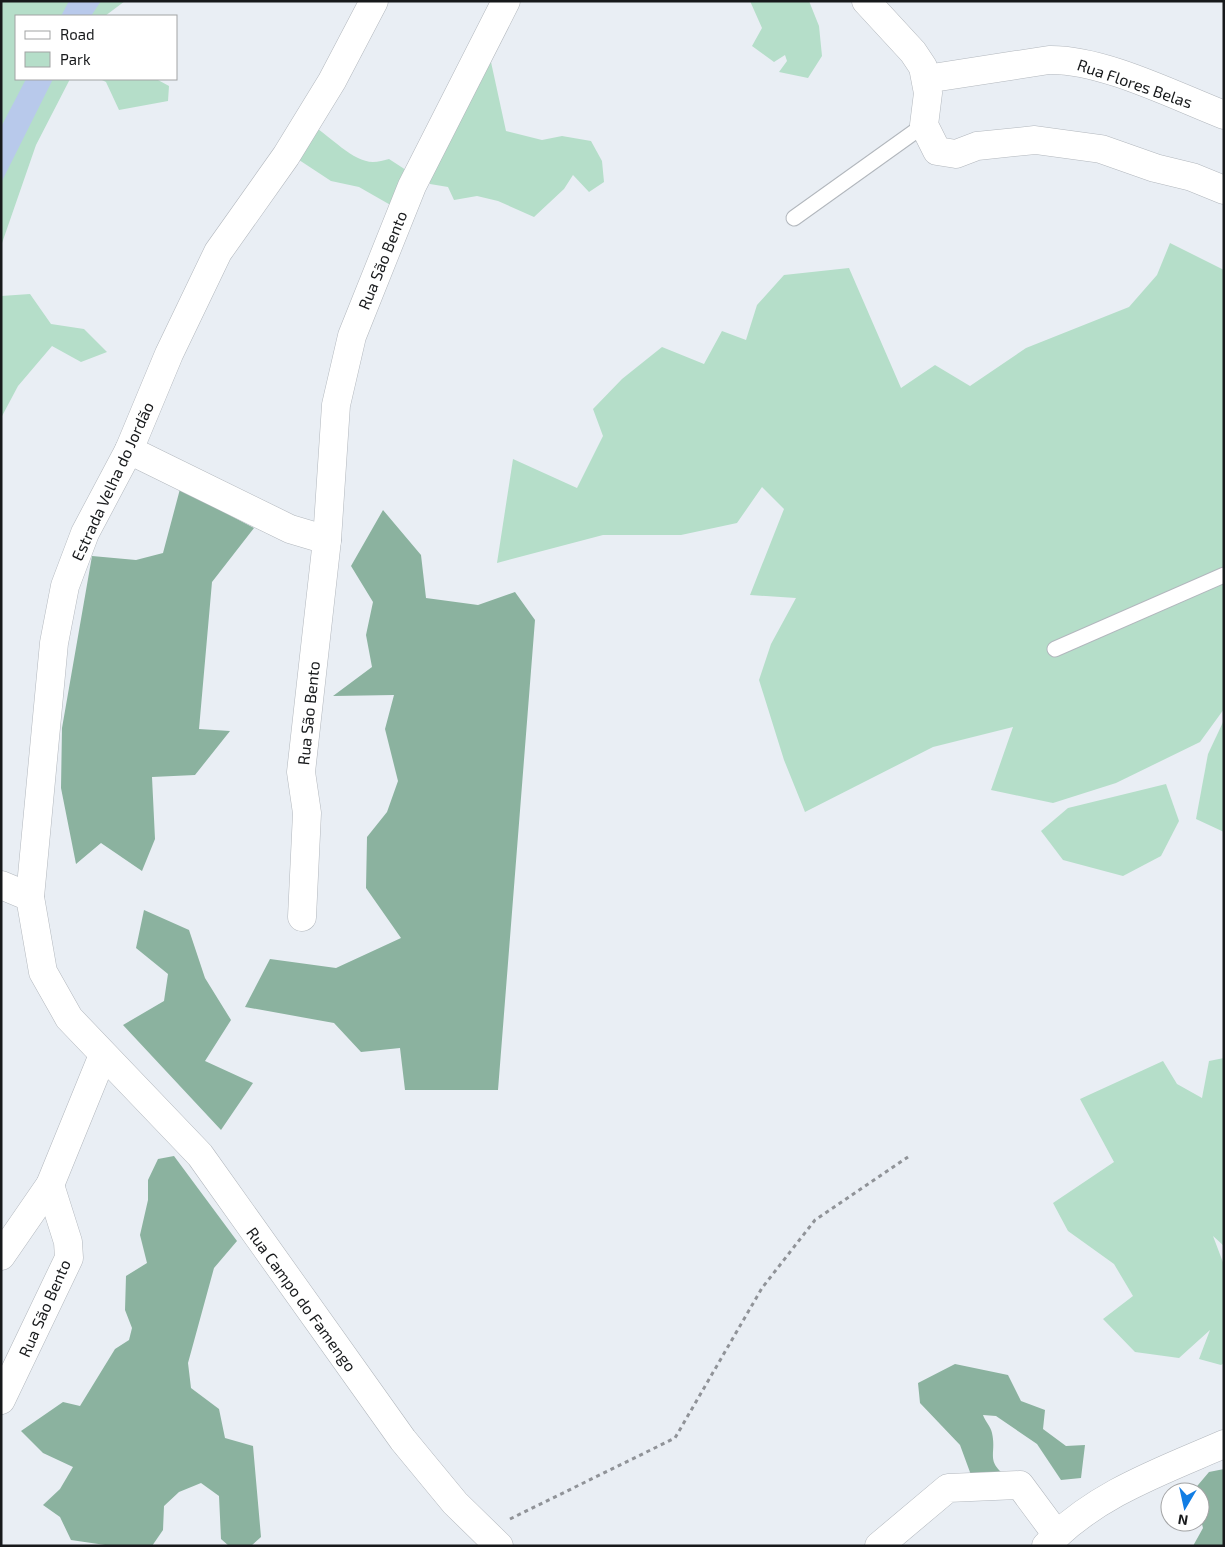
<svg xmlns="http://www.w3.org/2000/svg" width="1225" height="1547" font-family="'Exo 2',sans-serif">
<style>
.green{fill:#b5dec9}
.forest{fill:#8bb29f}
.water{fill:#b8c9eb}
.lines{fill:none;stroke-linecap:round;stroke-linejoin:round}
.lane-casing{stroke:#b2b7bd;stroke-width:17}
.street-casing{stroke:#b2b7bd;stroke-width:29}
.path{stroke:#909398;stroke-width:3;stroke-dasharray:4 4;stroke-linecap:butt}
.lane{stroke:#fff;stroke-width:15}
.street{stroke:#fff;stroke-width:28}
.labels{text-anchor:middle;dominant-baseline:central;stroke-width:5;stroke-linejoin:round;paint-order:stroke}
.street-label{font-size:16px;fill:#17191b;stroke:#fff}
</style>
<rect width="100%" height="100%" fill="#e9eef4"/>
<g class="green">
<polygon points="1,1 125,1 105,16 16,16 16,79 70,79 36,145 1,246"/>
<polygon points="750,1 809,1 819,26 822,56 808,78 779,72 787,61 785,55 774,62 752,46 762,28"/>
<polygon points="491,62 506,131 542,140 562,136 591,141 602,161 604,182 589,192 573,175 564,189 534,217 498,201 477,196 454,200 448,187 430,184 428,172"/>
<polygon points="100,79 158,80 169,86 168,101 119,110 106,82"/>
<path d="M 312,125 C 330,136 353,162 373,162 C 378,162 384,160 389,159 L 409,172 L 394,207 L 359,187 L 331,181 L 293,156 Z"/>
<polygon points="1170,243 1224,270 1224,709 1200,742 1116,783 1053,803 991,790 1013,727 933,747 805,812 784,760 759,680 771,644 796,598 750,595 784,509 762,487 737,523 681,535 603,535 497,563 513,459 577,488 603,436 593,409 622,379 662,347 704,364 722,331 746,340 757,305 784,275 849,268 901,388 935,365 970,386 1026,348 1129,307 1157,275"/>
<polygon points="30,294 51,324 84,329 107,352 81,362 52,346 18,386 1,418 1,296"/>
<polygon points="1224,720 1224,832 1196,819 1208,754"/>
<polygon points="1166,784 1179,821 1161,856 1123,876 1063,860 1041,831 1068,808"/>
<polygon points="1224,1058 1224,1246 1213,1236 1224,1265 1224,1363 1221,1365 1199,1359 1210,1330 1179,1358 1135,1352 1103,1319 1133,1296 1114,1264 1068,1231 1053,1203 1114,1162 1080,1099 1163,1061 1177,1084 1202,1098 1209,1061"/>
</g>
<g class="forest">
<polygon points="180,489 254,528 212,582 199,729 230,731 195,775 152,777 155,839 142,871 101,843 76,864 61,788 62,728 92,556 136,560 163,553"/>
<polygon points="383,510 421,555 426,598 478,605 515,592 535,620 498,1090 405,1090 400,1048 361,1052 334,1023 245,1007 270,959 336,968 401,938 366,888 367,837 387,812 398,781 385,729 394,695 333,696 372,667 366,635 373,602 351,566"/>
<polygon points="144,910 189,930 205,978 231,1020 205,1061 253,1083 221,1130 123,1025 164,1001 168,974 136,948"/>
<polygon points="174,1156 237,1241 214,1268 188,1363 191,1388 219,1409 225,1438 253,1446 261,1537 251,1546 229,1546 221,1539 219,1496 201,1483 179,1492 164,1506 163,1530 152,1546 112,1546 71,1540 60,1517 43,1505 60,1489 73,1467 43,1453 21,1431 63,1402 80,1406 115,1349 129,1340 132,1328 125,1310 126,1276 147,1263 140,1235 148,1200 148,1180 158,1159"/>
<path d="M 955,1364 L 1008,1375 L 1021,1401 L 1045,1410 L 1043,1429 L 1066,1446 L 1085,1445 L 1081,1478 L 1061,1480 L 1037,1444 L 996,1416 L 983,1415 C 985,1421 991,1427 992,1433 C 997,1455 984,1461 1009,1478 L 978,1494 L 960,1445 L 920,1403 L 918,1383 Z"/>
<polygon points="1224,1469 1224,1546 1193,1546 1203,1528 1200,1516 1200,1492 1193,1491 1209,1472"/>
</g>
<g class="water">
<polygon points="69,1 101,1 91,16 61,16"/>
<polygon points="26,79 53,79 1,183 1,127"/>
</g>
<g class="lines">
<g class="lane-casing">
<g id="lane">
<polyline points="794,218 924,125"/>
<polyline points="1055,649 1224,575"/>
</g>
</g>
<g class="street-casing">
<g id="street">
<polyline points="374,1 332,81 286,156 218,252 169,354 129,450 85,533 65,586 54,643 30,897 43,972 69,1018 200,1155 403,1440 455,1503 499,1546"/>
<polyline points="866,1 913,52 923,67 928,93 924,125 937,151 956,154 977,146 1035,140 1101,149 1155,168 1192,177 1224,190"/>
<path d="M 926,79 L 1049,60 C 1102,59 1173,95 1224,115"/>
<polyline points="129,450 290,529 327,540 301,772 307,813 302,917"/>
<polyline points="327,540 336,405 352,336 412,186 506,1"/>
<polyline points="1,885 30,897"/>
<polyline points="1,1256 50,1185 103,1055"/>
<polyline points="1,1400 69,1258 68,1242 50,1185"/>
<polyline points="879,1546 948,1488 1020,1485 1057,1535"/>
<path d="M 1046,1546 C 1093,1495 1162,1471 1224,1444"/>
</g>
</g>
<polyline class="path" points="510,1519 675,1438 762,1288 815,1220 908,1157"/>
<use href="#lane" class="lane"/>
<use href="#street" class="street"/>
</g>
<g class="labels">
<g class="street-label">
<text transform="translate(1135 83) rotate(19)">Rua Flores Belas</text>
<text transform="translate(382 260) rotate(-68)">Rua São Bento</text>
<text transform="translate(112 481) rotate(-65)">Estrada Velha do Jordão</text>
<text transform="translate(308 713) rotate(-84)">Rua São Bento</text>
<text transform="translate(302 1299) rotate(54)">Rua Campo do Famengo</text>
<text transform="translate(44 1308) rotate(-66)">Rua São Bento</text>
</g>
</g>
<rect width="1225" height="1547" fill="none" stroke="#17191b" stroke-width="5"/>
<rect x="15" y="15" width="162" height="65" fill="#ffffff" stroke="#a2a3a4"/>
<rect x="25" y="31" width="25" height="8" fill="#ffffff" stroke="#a2a3a4"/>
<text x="60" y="40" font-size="15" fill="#17191b">Road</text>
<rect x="25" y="52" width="25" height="15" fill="#b5dec9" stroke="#a2a3a4"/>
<text x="60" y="65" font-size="15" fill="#17191b">Park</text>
<g transform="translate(1185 1507) rotate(189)"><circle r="24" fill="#ffffff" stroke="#a2a3a4"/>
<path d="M0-4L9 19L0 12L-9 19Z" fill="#117de4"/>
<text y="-8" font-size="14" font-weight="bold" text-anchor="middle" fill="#17191b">N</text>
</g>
</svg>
